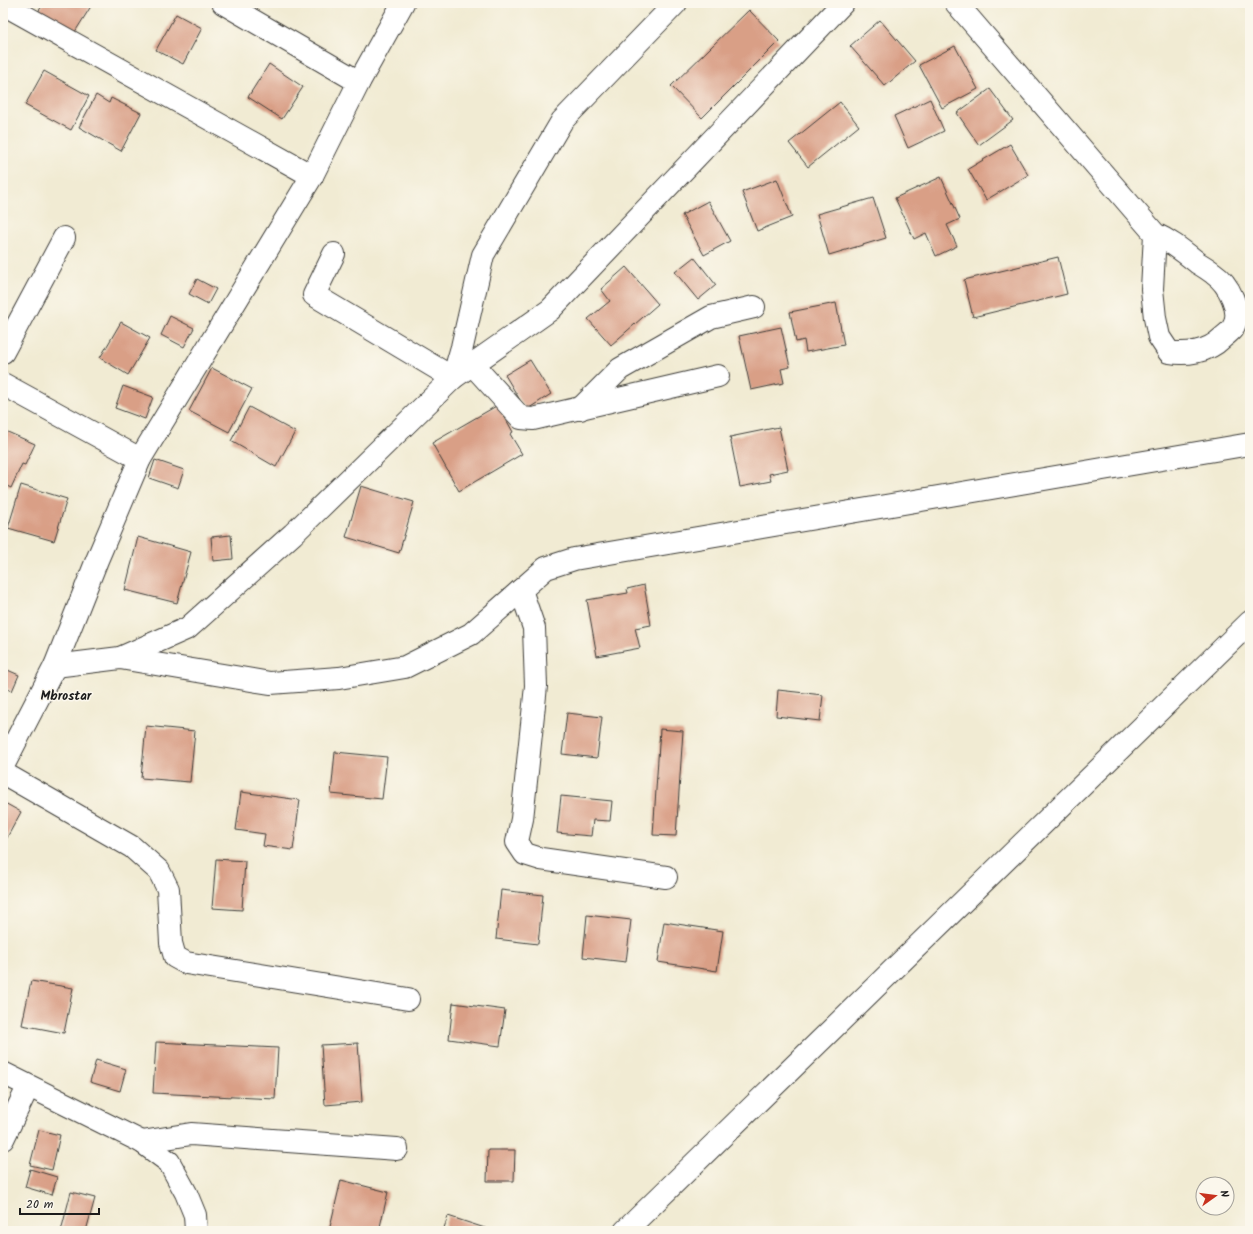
<svg xmlns="http://www.w3.org/2000/svg" width="1253" height="1234" font-family="Kalam,sans-serif">
<style>
.building{fill:#d99f86}
.lines{fill:none;stroke-linecap:round;stroke-linejoin:round}
.minor-casing{stroke:#3c3b37;stroke-width:24}
.minor{stroke:#fff;stroke-width:22}
.labels{text-anchor:middle;dominant-baseline:central;stroke-width:3;stroke-linejoin:round;paint-order:stroke}
.quarter-label{font-size:13px;font-weight:bold;fill:#1c1c1c;stroke:#fbf7ec}
</style>
<rect width="100%" height="100%" fill="#fbf7ec"/>
<filter id="ink" filterUnits="userSpaceOnUse"><feTurbulence type="fractalNoise" baseFrequency=".025" numOctaves="2"/><feDisplacementMap in="SourceGraphic" scale="8" xChannelSelector="R" yChannelSelector="G"/><feConvolveMatrix kernelMatrix="1 2 1 2 8 2 1 2 1" color-interpolation-filters="sRGB"/></filter>
<filter id="wash" filterUnits="userSpaceOnUse"><feTurbulence type="fractalNoise" baseFrequency=".012" numOctaves="4" result="noise"/><feDisplacementMap in="SourceGraphic" scale="16" xChannelSelector="R" yChannelSelector="G"/><feGaussianBlur stdDeviation="0.9" result="paint"/><feColorMatrix in="noise" values="0 0 0 0 0 0 0 0 0 0 0 0 0 0 0 0 0 1.4 0 .05"/><feComposite in="paint" operator="in"/></filter>
<g filter="url(#wash)">
<rect width="100%" height="100%" fill="#f1ebd3"/>
<g id="blocks">
<g class="building">
<polygon points="44,3 93,3 73,35 38,12"/>
<polygon points="749,10 779,41 702,118 671,86"/>
<polygon points="176,14 202,28 183,64 156,50"/>
<polygon points="880,20 915,61 885,86 850,46"/>
<polygon points="955,46 978,89 942,108 919,65"/>
<polygon points="269,64 303,87 282,119 248,97"/>
<polygon points="44,71 89,96 71,130 25,105"/>
<polygon points="990,89 1013,120 979,145 957,113"/>
<polygon points="96,95 109,103 111,98 141,113 121,151 79,127"/>
<polygon points="930,99 944,131 908,148 894,116"/>
<polygon points="840,102 859,126 808,167 789,143"/>
<polygon points="1010,144 1028,175 986,200 968,169"/>
<polygon points="941,177 960,219 947,225 957,246 936,256 926,233 914,239 895,198"/>
<polygon points="777,179 792,217 757,231 742,192"/>
<polygon points="873,198 886,238 829,255 817,214"/>
<polygon points="708,201 730,241 704,255 682,215"/>
<polygon points="694,257 716,285 698,300 675,272"/>
<polygon points="1058,257 1067,294 973,317 964,280"/>
<polygon points="626,267 658,304 611,345 588,319 610,301 601,289"/>
<polygon points="197,279 216,289 208,304 189,294"/>
<polygon points="836,303 844,345 806,352 804,340 796,342 790,312"/>
<polygon points="170,316 194,328 184,347 161,335"/>
<polygon points="121,322 150,338 128,375 100,358"/>
<polygon points="781,327 790,367 781,369 784,383 751,390 739,336"/>
<polygon points="530,360 551,394 526,410 505,375"/>
<polygon points="212,368 252,389 229,432 189,411"/>
<polygon points="123,386 153,397 145,419 115,408"/>
<polygon points="498,405 513,432 510,434 522,454 459,491 432,443"/>
<polygon points="249,407 295,432 276,467 231,441"/>
<polygon points="779,427 788,470 769,474 771,481 740,487 730,437"/>
<polygon points="3,430 35,444 25,465 22,464 11,488 3,484"/>
<polygon points="155,460 184,470 178,488 149,478"/>
<polygon points="21,485 67,499 54,541 8,528"/>
<polygon points="361,486 414,502 399,553 346,537"/>
<polygon points="231,535 233,559 213,561 211,537"/>
<polygon points="138,537 191,552 177,603 125,590"/>
<polygon points="644,585 651,625 635,628 640,648 597,656 587,600 628,593 627,589"/>
<polygon points="3,668 19,675 12,691 3,687"/>
<polygon points="778,690 823,695 820,721 776,716"/>
<polygon points="567,713 602,717 597,758 562,754"/>
<polygon points="146,726 195,731 190,782 141,778"/>
<polygon points="660,729 683,731 676,836 653,835"/>
<polygon points="335,752 387,757 382,799 331,794"/>
<polygon points="241,792 300,800 293,850 263,846 265,834 236,830"/>
<polygon points="561,796 612,801 610,821 593,820 591,836 557,833"/>
<polygon points="3,802 21,812 3,845"/>
<polygon points="216,859 245,861 242,910 212,908"/>
<polygon points="501,890 543,895 538,944 496,939"/>
<polygon points="587,915 631,920 626,962 583,957"/>
<polygon points="664,922 723,931 717,971 658,962"/>
<polygon points="31,981 73,988 64,1033 22,1025"/>
<polygon points="453,1003 505,1010 500,1046 449,1039"/>
<polygon points="156,1042 278,1048 275,1099 153,1093"/>
<polygon points="358,1043 362,1102 325,1105 321,1045"/>
<polygon points="96,1060 126,1069 120,1091 90,1082"/>
<polygon points="39,1130 60,1135 52,1170 30,1165"/>
<polygon points="488,1150 515,1150 514,1181 487,1181"/>
<polygon points="30,1169 57,1177 52,1195 25,1187"/>
<polygon points="341,1180 388,1192 379,1231 329,1231"/>
<polygon points="71,1192 95,1198 86,1231 61,1231"/>
<polygon points="448,1216 494,1231 443,1231"/>
</g>
</g>
</g>
<g filter="url(#ink)">
<use href="#blocks" fill-opacity="0" stroke="#3c3b37" stroke-width="1"/>
<g class="lines">
<g class="minor-casing">
<g id="minor">
<polyline points="223,3 359,82"/>
<path d="M 956,3 L 1155,234 C 1171,241 1184,252 1198,263 C 1203,266 1208,269 1213,273 C 1228,283 1244,312 1232,329 C 1229,333 1224,336 1221,339 C 1208,352 1186,355 1169,352 L 1159,337 L 1155,318 L 1152,289 L 1155,234"/>
<polyline points="3,4 312,176"/>
<polyline points="334,254 314,295 453,378 462,347 483,255 562,121 676,3"/>
<polyline points="3,352 64,238"/>
<polyline points="472,364 521,418 533,419 718,376"/>
<polyline points="3,384 140,459"/>
<polyline points="580,409 620,369 711,317 754,307"/>
<polyline points="521,590 534,628 536,686 522,819 517,842 525,854 541,859 666,877"/>
<polyline points="120,658 270,683 339,678 405,667 471,634 546,568 574,559 1250,444"/>
<polyline points="55,666 120,658 188,628 293,534 453,378 550,310 843,3"/>
<polyline points="3,766 55,666 97,560 140,459 312,176 359,82 403,3"/>
<polyline points="3,773 132,847 159,871 168,889 171,943 175,957 186,963 408,999"/>
<polyline points="3,1073 142,1142 169,1162 186,1193 195,1215 196,1231"/>
<polyline points="3,1139 28,1087"/>
<polyline points="142,1142 191,1134 397,1149"/>
<polyline points="625,1231 1250,622"/>
</g>
</g>
<use href="#minor" class="minor"/>
</g>
</g>
<g class="labels">
<g class="quarter-label">
<text x="66" y="696">Mbrostar</text>
</g>
</g>
<rect width="1253" height="1234" fill="none" stroke="#fbf7ec" stroke-width="16"/>
<g transform="translate(1215 1196) rotate(76)"><circle r="19" fill="#fbf7ec" stroke="#a29f99"/>
<path d="M0-3L7 15L0 10L-7 15Z" fill="#c8321e"/>
<text y="-6" font-size="11" font-weight="bold" text-anchor="middle" fill="#1c1c1c">N</text>
</g>
<path d="M20 1208v6h79v-6" fill="none" stroke="#1c1c1c" stroke-width="2"/>
<text x="26" y="1208" font-size="12" fill="#1c1c1c" stroke="#fbf7ec" stroke-width="3" paint-order="stroke">20 m</text>
</svg>
